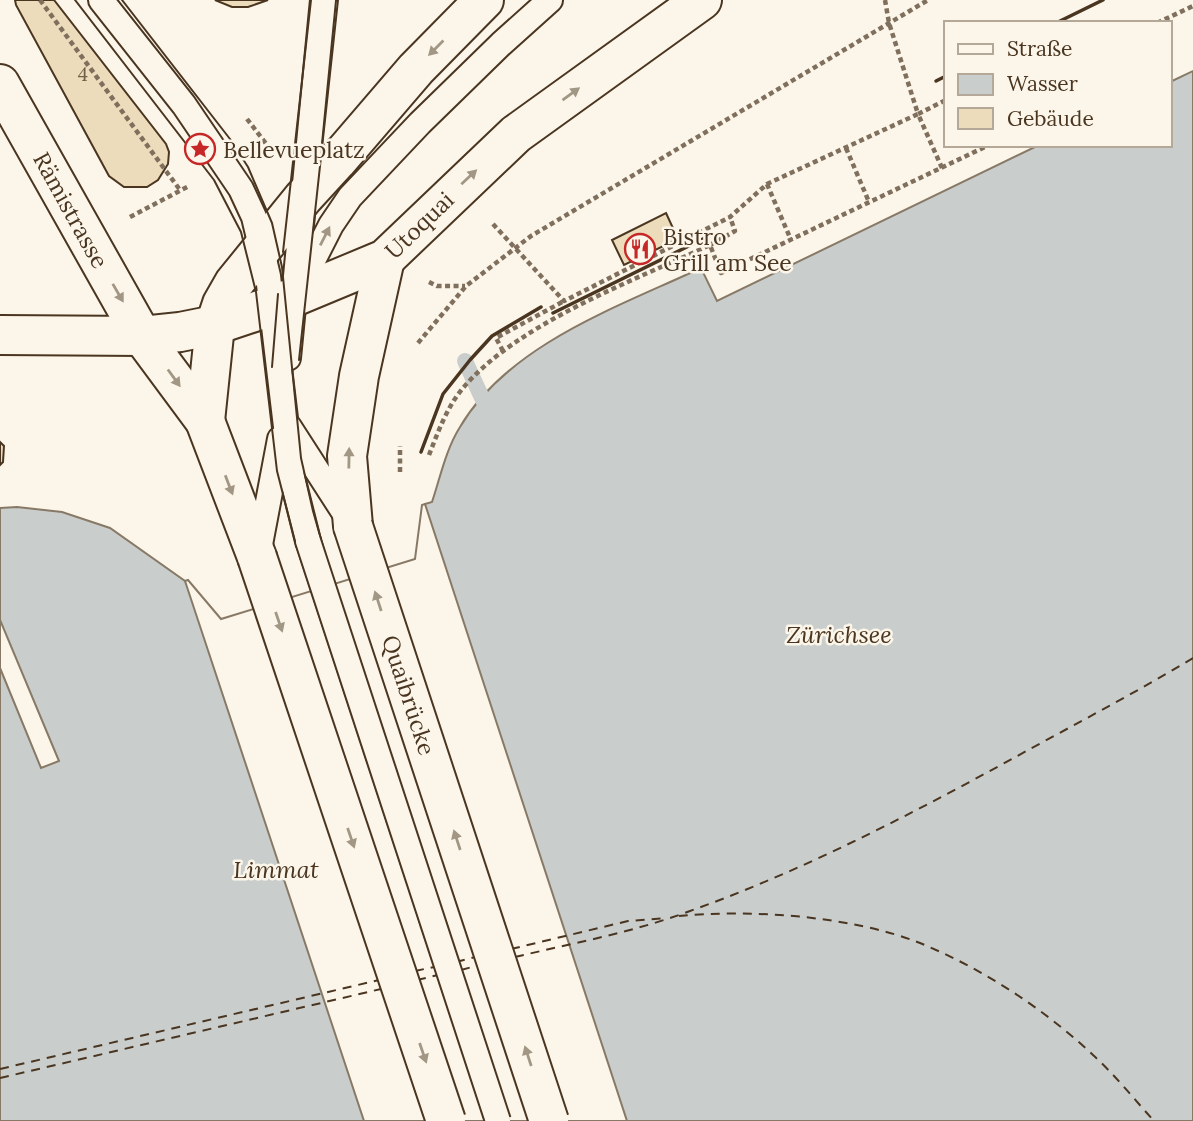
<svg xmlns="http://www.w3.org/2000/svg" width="1193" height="1121" font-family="Lora,serif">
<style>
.water{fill:#c9cecd;stroke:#887966;stroke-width:2}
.pier{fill:#fbf6e9;stroke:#887966;stroke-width:2}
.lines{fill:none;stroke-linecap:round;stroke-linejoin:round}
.stream{stroke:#c9cecd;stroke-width:16}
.ferry{stroke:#4a3520;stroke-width:2;stroke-dasharray:9 7;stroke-linecap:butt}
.building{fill:#ecdcbc;stroke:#4a3520;stroke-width:2}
.lane-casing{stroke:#4a3520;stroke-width:28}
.secondary-casing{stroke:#4a3520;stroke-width:42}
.primary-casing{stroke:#4a3520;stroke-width:42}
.path{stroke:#7f6f5c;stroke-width:4.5;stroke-dasharray:5 3.5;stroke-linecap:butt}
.lane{stroke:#fbf6e9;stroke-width:24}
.secondary{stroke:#fbf6e9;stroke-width:38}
.primary{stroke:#fbf6e9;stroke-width:38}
.tram{stroke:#4a3520;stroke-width:2}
.lane-bridge-casing{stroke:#4a3520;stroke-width:28;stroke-linecap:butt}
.secondary-bridge-casing{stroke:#4a3520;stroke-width:42;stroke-linecap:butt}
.lane-bridge{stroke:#fbf6e9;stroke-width:24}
.secondary-bridge{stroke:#fbf6e9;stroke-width:38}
.wall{stroke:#4a3520;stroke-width:3.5}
.oneway{fill:#a29684}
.labels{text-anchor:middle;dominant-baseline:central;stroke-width:5;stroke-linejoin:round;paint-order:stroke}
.number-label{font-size:19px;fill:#725f47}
.poi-label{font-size:23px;fill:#4a3520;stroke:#fbf6e9;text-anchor:start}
.street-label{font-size:23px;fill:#4a3520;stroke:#fbf6e9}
.water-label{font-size:24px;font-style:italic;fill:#4a3520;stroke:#fbf6e9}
</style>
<rect width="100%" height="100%" fill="#fbf6e9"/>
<path class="water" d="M 1193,71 L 1193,1121 L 0,1121 L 0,508 L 17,507 L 62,512 L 110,528 L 185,581 L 220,623 L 418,561 L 425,504 L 432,502 C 440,478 446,449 460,427 C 509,344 618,307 701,268 L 717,301 L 1039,145 L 1170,145 L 1170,82 Z"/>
<g class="pier">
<polygon points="425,504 627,1121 364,1121 185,581 188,580 221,619 415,559 422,505"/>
<polygon points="0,620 59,761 41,768 0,668"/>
</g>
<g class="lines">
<polyline class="stream" points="465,361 489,413"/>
<g class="ferry">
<path d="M 679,916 C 751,909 852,916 920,943 C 983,969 1043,1008 1093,1055 C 1115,1075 1134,1099 1154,1121"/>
<polyline points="511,949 628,921 666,918"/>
<path d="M 515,957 C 574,943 634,932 690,911 C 808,869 921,809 1030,749 C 1085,719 1140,690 1193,658"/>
<polyline points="456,962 475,957"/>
<polyline points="461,970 479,965"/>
<polyline points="415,971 434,967"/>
<polyline points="417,980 438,975"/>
<polyline points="0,1069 379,980"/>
<polyline points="0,1078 381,989"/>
</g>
</g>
<g class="building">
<polygon points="15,0 54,0 166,144 169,152 168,164 158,180 147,187 124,187 109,176 16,5"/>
<polygon points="215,0 268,0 248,7 232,7"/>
<polygon points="666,213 678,239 624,265 612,240"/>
<polygon points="0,442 4,446 3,462 0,465"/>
</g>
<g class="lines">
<g class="lane-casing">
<g id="lane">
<polyline points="101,0 184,105 241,189 254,217 268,276 292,477 308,541"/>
<polyline points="301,284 331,225 350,197 420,123 501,44 550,0"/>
<polyline points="288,358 323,0"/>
<polyline points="289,427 349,520"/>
<polyline points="258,555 280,439"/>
</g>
</g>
<g class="secondary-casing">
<g id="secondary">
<polyline points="0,84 142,336 205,421 257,557"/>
<polyline points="205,421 215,325 222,304 234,283 303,198 337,161 416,69 484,0"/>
<polyline points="353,526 347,456 359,376 385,259"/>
</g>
</g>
<g class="primary-casing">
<polyline id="primary" points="0,335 142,336 180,332 215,325 272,306 385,259 516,134 702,0"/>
</g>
<g class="path">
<polyline points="40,0 180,190"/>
<polyline points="885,0 889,23 918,114 946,100"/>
<polyline points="1157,23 1193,6"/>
<polyline points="247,119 267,145"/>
<polyline points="846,148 869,202"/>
<polyline points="767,184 791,240"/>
<polyline points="130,217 189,186"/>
<polyline points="493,224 564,301 730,217 767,184 918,114 942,168"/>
<polyline points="710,245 735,231 730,217"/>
<polyline points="429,282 437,286 465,286"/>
<polyline points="418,343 466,286 531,236 928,0"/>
<polyline points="503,351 496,338 564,301"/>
<path d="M 429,455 C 438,432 447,407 463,388 C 518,323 633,281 710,245 L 721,273 L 989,145"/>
<polyline points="400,472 400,446"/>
</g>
<use href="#lane" class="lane"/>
<use href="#secondary" class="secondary"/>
<use href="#primary" class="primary"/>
<g class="tram">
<polyline points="75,0 214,180 241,232 256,292 277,471 296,545 485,1121"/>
<polyline points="122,0 230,139 248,167 272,223 282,267 301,458 313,511 332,578 509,1121"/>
<polyline points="283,252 311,0"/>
<polyline points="299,360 338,0"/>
<polyline points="272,367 278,294"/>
</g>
<g class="lane-bridge-casing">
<polyline id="lane-bridge" points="308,541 498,1121"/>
</g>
<g class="secondary-bridge-casing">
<g id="secondary-bridge">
<polyline points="353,526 549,1121"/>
<polyline points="257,557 446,1121"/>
</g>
</g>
<use href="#lane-bridge" class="lane-bridge"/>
<use href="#secondary-bridge" class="secondary-bridge"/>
<g class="wall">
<polyline points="1056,23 1103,0"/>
<polyline points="936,81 946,76"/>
<polyline points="553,313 709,236"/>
<polyline points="421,452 443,394 470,360 492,336 541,307"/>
</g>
</g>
<defs><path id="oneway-solid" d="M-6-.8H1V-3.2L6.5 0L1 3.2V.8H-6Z" transform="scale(1.75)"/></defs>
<g class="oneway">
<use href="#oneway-solid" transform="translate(436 48) rotate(135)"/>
<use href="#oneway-solid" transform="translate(571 94) rotate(-36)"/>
<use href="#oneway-solid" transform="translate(469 177) rotate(-43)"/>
<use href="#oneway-solid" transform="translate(325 236) rotate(-63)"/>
<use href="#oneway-solid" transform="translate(118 293) rotate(60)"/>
<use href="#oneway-solid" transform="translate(174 378) rotate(54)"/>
<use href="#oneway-solid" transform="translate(349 458) rotate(-89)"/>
<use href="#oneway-solid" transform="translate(229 485) rotate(69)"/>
<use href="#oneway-solid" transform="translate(378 601) rotate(-108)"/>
<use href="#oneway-solid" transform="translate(279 622) rotate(71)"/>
<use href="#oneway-solid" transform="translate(351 838) rotate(71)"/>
<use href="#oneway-solid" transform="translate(457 840) rotate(-108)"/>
<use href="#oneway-solid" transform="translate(423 1053) rotate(71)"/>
<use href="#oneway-solid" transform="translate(528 1056) rotate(-108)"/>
</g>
<defs>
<g id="sight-ring" transform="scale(1.575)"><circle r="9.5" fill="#fbf6e9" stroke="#c62828" stroke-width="1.5"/><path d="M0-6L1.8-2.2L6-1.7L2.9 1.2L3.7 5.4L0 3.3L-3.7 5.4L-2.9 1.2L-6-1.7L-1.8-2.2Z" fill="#c62828"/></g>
<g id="restaurant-ring" transform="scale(1.575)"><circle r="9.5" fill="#fbf6e9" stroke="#c62828" stroke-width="1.5"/><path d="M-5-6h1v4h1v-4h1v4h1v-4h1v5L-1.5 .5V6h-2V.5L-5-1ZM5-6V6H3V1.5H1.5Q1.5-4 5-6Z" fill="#c62828"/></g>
</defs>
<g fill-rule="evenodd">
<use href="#sight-ring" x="200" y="149"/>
<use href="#restaurant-ring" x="640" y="249"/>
</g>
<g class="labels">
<g class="number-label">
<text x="83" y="74">4</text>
</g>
<g class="poi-label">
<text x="223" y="149">Bellevueplatz</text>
<text x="663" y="236">Bistro<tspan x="663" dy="26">Grill am See</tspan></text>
</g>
<g class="street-label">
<text transform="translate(71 210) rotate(61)">Rämistrasse</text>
<text transform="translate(419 225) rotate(-44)">Utoquai</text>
<text transform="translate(409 695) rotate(72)">Quaibrücke</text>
</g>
<g class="water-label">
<text x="839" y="634">Zürichsee</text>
<text x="276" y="869">Limmat</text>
</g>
</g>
<rect x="944" y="21" width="228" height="126" fill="#fbf6e9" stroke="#b4a999" stroke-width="2"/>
<rect x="958" y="44" width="35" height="10" fill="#fbf6e9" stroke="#b4a999" stroke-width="2"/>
<text x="1007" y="56" font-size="21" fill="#4a3520">Straße</text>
<rect x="958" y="74" width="35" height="21" fill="#c9cecd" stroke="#b4a999" stroke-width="2"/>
<text x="1007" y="91" font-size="21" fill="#4a3520">Wasser</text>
<rect x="958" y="108" width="35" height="21" fill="#ecdcbc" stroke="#b4a999" stroke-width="2"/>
<text x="1007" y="126" font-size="21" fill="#4a3520">Gebäude</text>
</svg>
